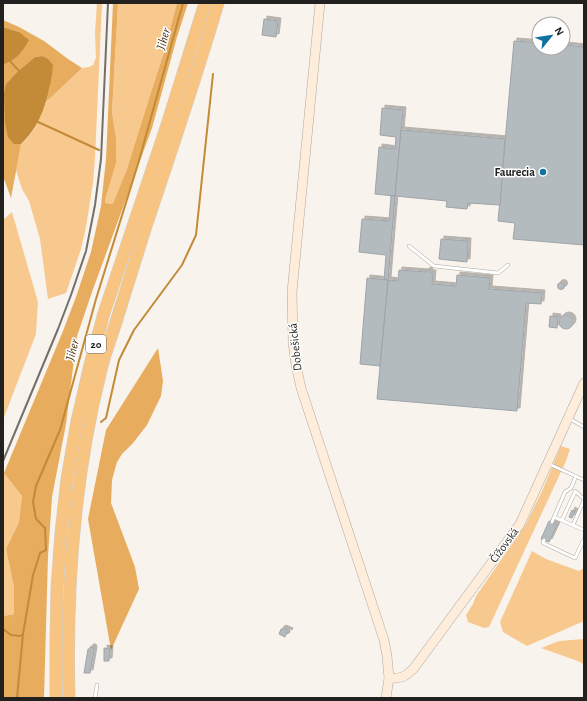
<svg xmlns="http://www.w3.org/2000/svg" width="587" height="701" font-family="'Alegreya Sans',sans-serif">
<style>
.green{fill:#f8c98e}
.forest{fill:#e7ac5d}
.water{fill:#c38a38}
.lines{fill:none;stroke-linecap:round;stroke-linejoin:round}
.stream{stroke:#c38a38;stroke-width:2}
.building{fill:#b4bbbf;stroke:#9ea4a8;filter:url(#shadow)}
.lane-casing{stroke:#ada9a3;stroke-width:4}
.secondary-casing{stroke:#ada9a3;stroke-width:10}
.highway-casing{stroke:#cfcece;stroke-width:13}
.lane{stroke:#fff;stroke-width:3}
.secondary{stroke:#fdedda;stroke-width:9}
.highway{stroke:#f8c482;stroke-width:12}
.rail{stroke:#73706c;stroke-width:2}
.poi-dot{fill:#1172a0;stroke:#fff;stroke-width:1.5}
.labels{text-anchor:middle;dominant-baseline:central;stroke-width:3;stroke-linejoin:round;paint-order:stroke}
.shield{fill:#fff;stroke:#656462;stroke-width:1}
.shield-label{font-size:11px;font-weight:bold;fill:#23211f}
.poi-label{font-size:12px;font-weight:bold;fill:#23211f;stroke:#fff;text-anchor:end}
.street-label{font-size:12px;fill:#23211f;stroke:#fff}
.water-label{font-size:13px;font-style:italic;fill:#533b19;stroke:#fff}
</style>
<defs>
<filter id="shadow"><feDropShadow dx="3" dy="-3" stdDeviation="0" flood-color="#0004"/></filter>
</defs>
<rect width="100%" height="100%" fill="#f8f3ed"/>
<g class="green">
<polygon points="97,3 102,3 95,158 93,183 86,227 81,249 66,293 48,299 40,239 29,201 22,189 16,170 21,144 28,137 35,128 46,102 82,68 89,67 93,65 96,58 95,33"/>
<path d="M 118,3 L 177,3 C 159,71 139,139 114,204 L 105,203 L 106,196 L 116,138 L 112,112 Z"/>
<polygon points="12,212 38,302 36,334 3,420 3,220"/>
<polygon points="561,446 570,449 566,461 489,627 484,628 468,622 466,615 473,604 476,596 526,524 542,491"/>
<polygon points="4,473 22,496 19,522 6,549 14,587 14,614 3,616 3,475"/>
<polygon points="532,551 546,559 579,571 584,568 584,621 527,646 503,632 500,622"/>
<polygon points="584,639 584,664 575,660 541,648 559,641"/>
</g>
<g class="forest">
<polygon points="113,3 118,3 112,112 116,138 116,163 106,196 105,203 113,204 127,169 163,55 177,3 188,3 177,37 152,128 92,292 77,336 66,424 52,497 48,556 44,698 3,698 3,616 14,614 14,587 6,549 19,522 22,496 4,473 63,331 76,297 91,252 101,206 106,159"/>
<polygon points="3,20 19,27 44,41 68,59 82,68 46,102 50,86 42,56 35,57 17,72 6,84 14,144 21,144 11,198 3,176 3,65 11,61 19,32 3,27"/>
<polygon points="158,348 163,381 161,396 147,425 133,443 122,454 117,462 112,480 111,503 135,567 139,589 111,650 88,519 106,430"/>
</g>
<g class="water">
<path d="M 3,27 L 19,32 L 29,40 C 22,53 16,59 3,65 Z"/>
<path d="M 42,56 L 48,59 L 53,65 C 51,86 46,108 35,127 C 31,133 26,139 21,144 L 14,144 L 8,137 L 5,123 L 4,94 L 6,84 L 17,72 L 35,57 Z"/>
</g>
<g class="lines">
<g class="stream">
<polyline points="9,60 20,72"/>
<polyline points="36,121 99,150"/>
<polyline points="101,422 106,418 119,360 134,330 182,265 196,235 213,74"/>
<polyline points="3,629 11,635 20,636 23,634"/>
<polyline points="17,698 23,634 33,575 40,553 46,550 45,528 36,519 33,502 36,486 60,430 96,299 138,164 183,3"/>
</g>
</g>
<g class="building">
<polygon points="264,19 278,21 276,37 262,35"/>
<polygon points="514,41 539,43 539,48 563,48 563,45 584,47 584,245 513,239 515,223 498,221"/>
<polygon points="382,108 403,110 395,196 375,194 379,147 395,149 396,137 380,135"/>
<polygon points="401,130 505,139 500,205 468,203 467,209 446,207 447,201 395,196"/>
<polygon points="391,196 395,196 388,280 384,280 386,255 359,252 362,219 389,221"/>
<polygon points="441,239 468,241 467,262 439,259"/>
<polygon points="399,270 426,272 427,270 430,271 430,273 433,273 432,284 456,286 457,275 490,278 489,289 542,293 541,304 526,303 517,411 377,399 388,280 398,281"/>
<polygon points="367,278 388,280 380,366 360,364"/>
<circle cx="561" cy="286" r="3.5"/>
<circle cx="566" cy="322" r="7"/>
<polygon points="550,316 558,317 557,328 549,327"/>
<polygon points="572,510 575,512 572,518 569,517"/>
<polygon points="549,521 557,525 549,542 541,539"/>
<polygon points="283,628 290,631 289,633 287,632 285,637 279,634 281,629 283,629"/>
<polygon points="90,647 93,647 94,650 90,673 84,673 88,649 90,649"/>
<polygon points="104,648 110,649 109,661 104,661"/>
</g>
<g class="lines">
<g class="lane-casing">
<g id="lane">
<polyline points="409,246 434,266 498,273 508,265"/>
<polyline points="570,419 584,427"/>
<polyline points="549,464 584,480"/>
<polyline points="575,491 584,499"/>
<polyline points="554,517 584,530"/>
<polyline points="562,520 575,492"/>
<polyline points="552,522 565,492 571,488 576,476"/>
<polyline points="573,525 584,500"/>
<polyline points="544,540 543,543 575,558 584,539"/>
<polyline points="95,698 97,685"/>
</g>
</g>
<g class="secondary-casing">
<g id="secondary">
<polyline points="320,3 292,292 293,343 296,365 301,388 384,640 387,656 389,678 386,698"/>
<path d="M 389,678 C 401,679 405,677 414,668 L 520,524 L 584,383"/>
</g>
</g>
<g class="highway-casing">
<g id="highway">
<polyline points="56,698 56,640 57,588 61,533 67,479 77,421 90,365 104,313 166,128 205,3"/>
<path d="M 69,698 C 66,588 74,477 101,370 C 105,353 111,338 116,322 C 126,289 136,257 146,226 C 171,152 196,78 218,3"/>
</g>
</g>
<use href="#lane" class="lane"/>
<use href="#secondary" class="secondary"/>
<use href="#highway" class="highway"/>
<polyline class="rail" points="3,461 58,329 71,295 86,251 95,205 101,159 108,3"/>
</g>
<circle class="poi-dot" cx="543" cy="172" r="4"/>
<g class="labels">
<rect class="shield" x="86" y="335" width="20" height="18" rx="3"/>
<g class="shield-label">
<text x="96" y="344">20</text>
</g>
<g class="poi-label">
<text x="535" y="172">Faurecia</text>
</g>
<g class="street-label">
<text transform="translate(295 347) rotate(-96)">Dobešická</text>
<text transform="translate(504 545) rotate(-54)">Čížovská</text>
</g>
<g class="water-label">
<text transform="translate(164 39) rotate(-74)">Jiher</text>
<text transform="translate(73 350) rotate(-75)">Jiher</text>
</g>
</g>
<rect width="587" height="701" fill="none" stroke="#23211f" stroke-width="8"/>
<g transform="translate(551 36) rotate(60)"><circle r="19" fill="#ffffff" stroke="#a7a6a5"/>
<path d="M0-3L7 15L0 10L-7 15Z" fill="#1172a0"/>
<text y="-6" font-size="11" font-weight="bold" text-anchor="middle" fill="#23211f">N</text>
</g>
</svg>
